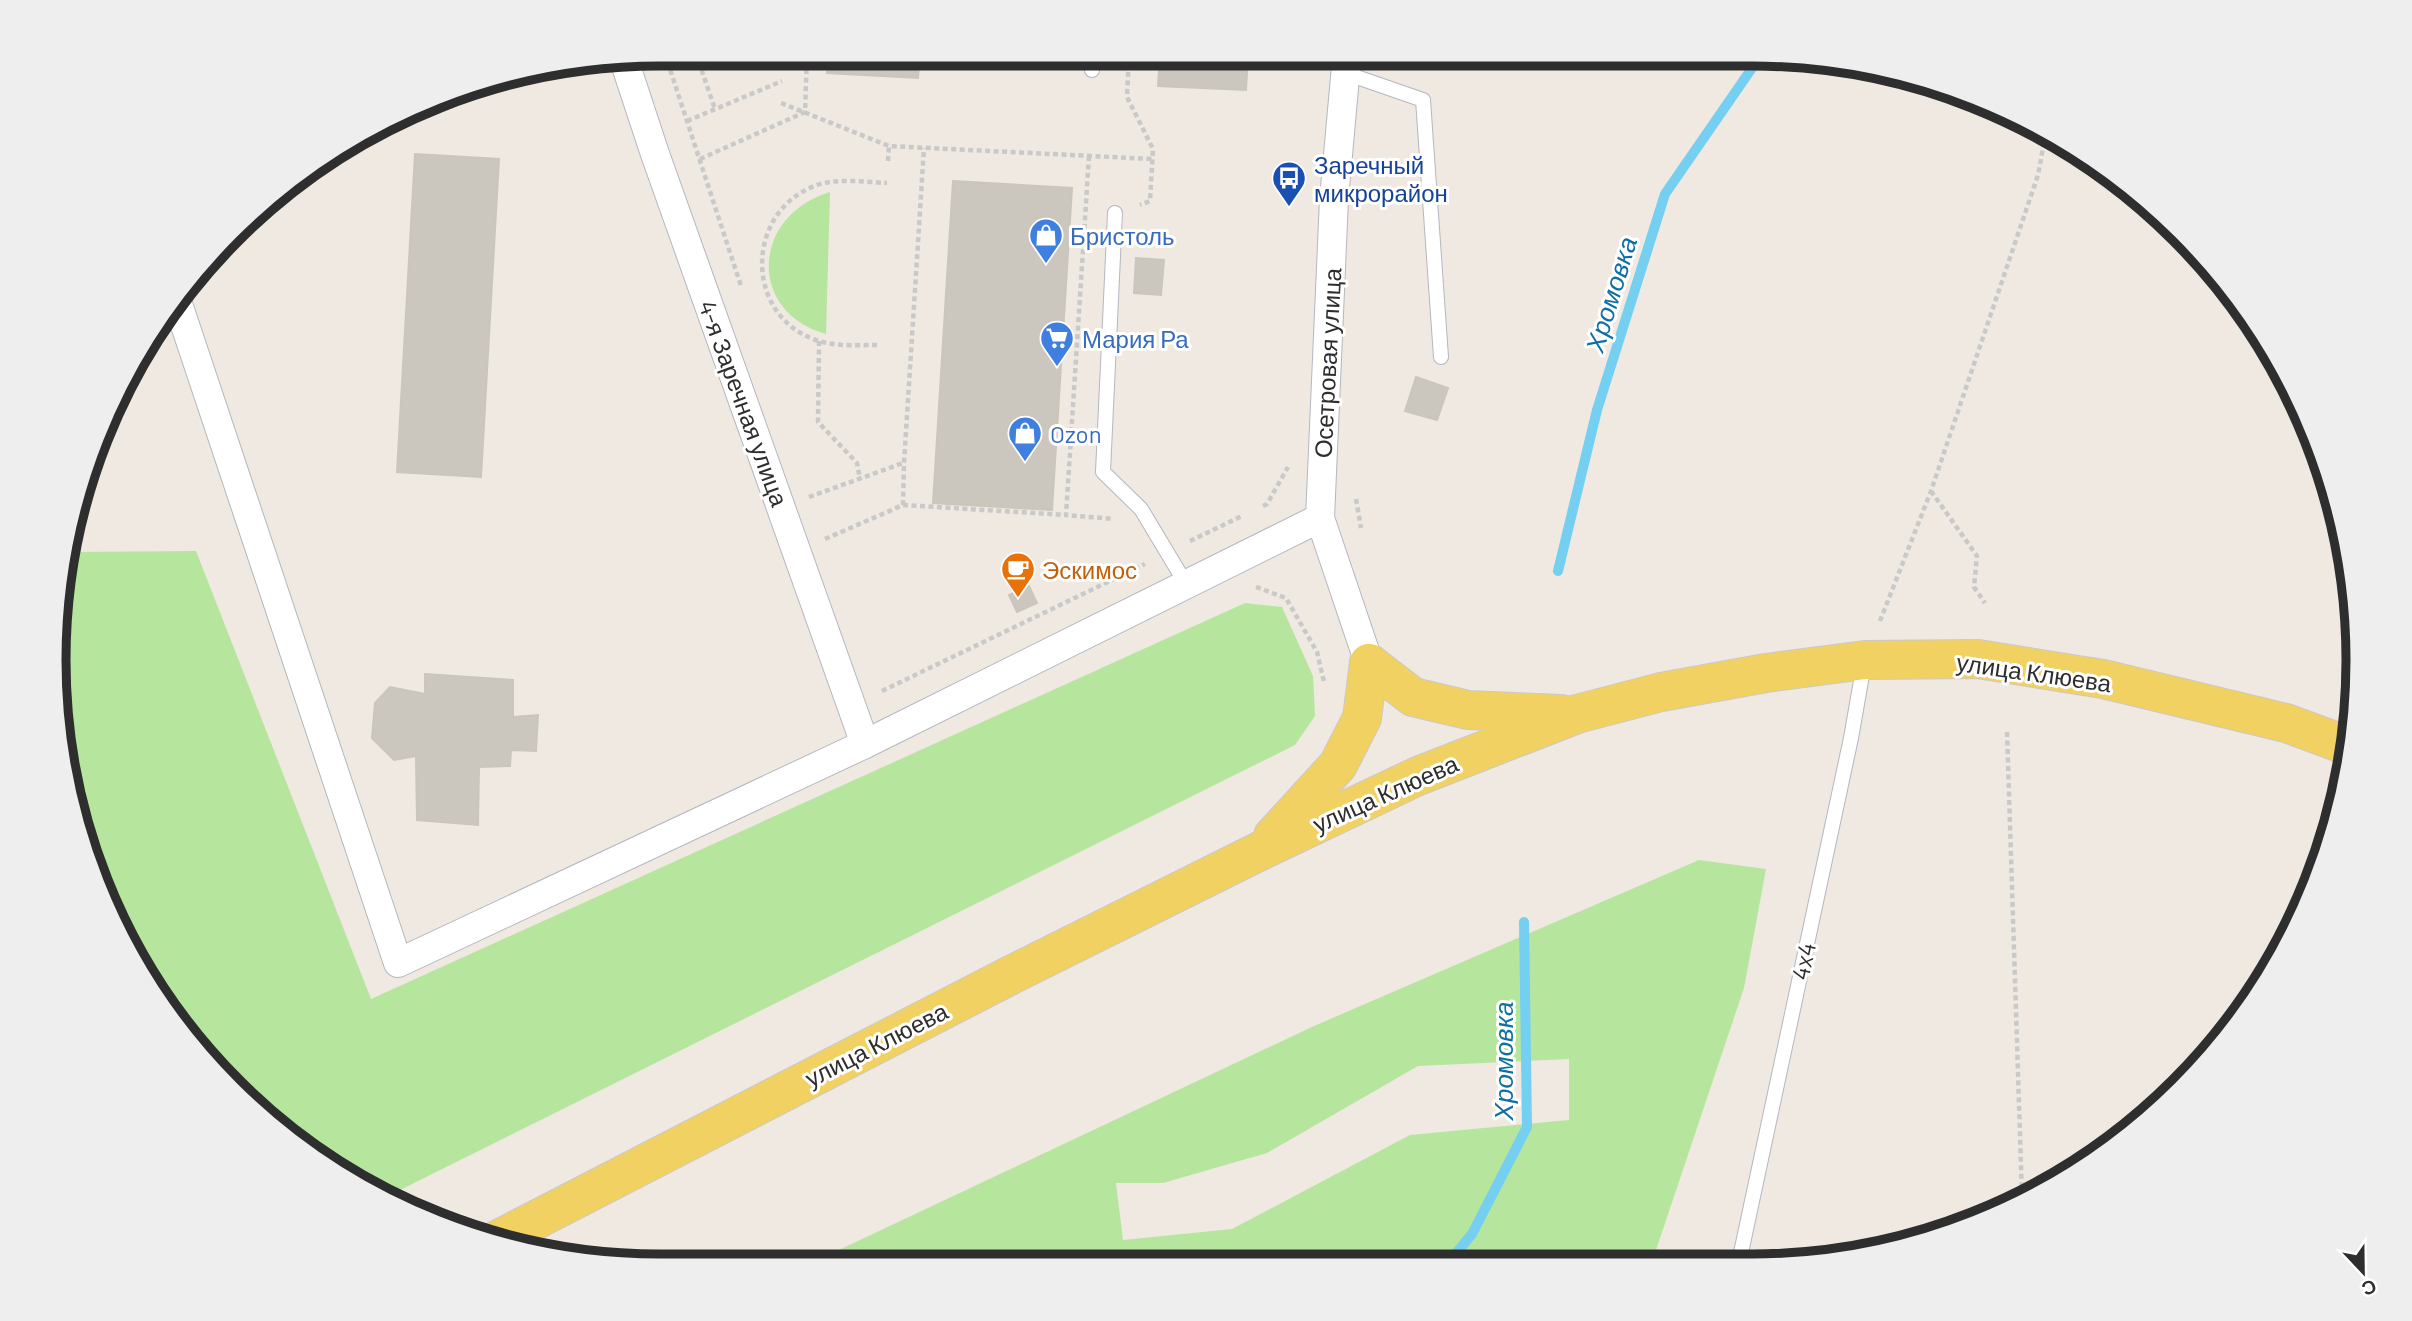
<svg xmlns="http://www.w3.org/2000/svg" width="2412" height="1321" font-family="Barlow,sans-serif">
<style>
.green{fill:#b6e59e;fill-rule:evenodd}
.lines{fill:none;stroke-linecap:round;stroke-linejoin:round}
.stream{stroke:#75cff0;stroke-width:10}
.building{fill:#cbc7bf;stroke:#cbc5ba;stroke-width:2}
.service-casing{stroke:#b4b7c1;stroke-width:16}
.minor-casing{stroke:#b4b7c1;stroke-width:30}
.primary-casing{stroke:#c9c9c9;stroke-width:40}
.path{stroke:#c9c9c9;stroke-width:4.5;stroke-dasharray:5 3.5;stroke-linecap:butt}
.service{stroke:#fff;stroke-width:14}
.minor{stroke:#fff;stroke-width:28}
.primary{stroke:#f2d163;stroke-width:38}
.labels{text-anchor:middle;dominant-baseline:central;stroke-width:6;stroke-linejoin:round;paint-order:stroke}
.transit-label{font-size:24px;fill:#164399;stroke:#fff;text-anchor:start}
.shop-label{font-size:24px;fill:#366cbe;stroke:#fff;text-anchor:start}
.street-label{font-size:24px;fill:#2e2e2e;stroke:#fff}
.food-label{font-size:24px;fill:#c56008;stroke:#fff;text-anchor:start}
.water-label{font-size:26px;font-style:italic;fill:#0d6fa3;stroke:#fff}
.rim{fill:none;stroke:#2e2e2e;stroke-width:9}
</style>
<rect width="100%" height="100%" fill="#efe9e1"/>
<g class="green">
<path d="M 830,192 L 826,334 C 747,312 751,216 830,192 Z"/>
<polygon points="196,551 371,999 1245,603 1282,607 1313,676 1315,716 1295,745 386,1197 358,1186 205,1061 101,893 56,701 70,552"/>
<path d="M 1699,860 L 1766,869 L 1744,988 L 1652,1262 L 807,1265 L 1314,1026 ZM 1569,1059 L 1569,1120 L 1410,1135 L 1232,1229 L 1123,1240 L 1116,1183 L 1163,1183 L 1267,1153 L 1418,1066 Z"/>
</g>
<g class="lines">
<g class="stream">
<polyline points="1558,571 1597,410 1665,194 1761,55"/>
<polyline points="1448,1263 1472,1234 1527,1127 1524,922"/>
</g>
</g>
<g class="building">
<polygon points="828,54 920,55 918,78 827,73"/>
<polygon points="1160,55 1248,55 1246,90 1158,86"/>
<polygon points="415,154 499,159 481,477 397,472"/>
<polygon points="953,181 1072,188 1052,510 933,503"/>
<polygon points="1136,258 1164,260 1161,295 1134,293"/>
<polygon points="1416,377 1448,388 1437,420 1405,411"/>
<polygon points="1029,586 1037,603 1017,612 1009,595"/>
<polygon points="425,674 513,680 513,717 538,715 536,751 511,750 510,766 479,767 478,825 417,820 416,756 394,760 372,738 375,703 390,687 425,694"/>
</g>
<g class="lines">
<g class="service-casing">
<g id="service">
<polyline points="1092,70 1093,55"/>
<polyline points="1345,73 1423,100 1441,357"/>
<polyline points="1115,213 1103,472 1141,509 1186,584"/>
<polyline points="1739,1262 1851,738 1864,664"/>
</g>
</g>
<g class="minor-casing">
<g id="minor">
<polyline points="1347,55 1334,199 1320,518 1369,663"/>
<polyline points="624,60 655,154 865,744"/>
<polyline points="177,301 398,963 865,744 1320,518"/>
</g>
</g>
<g class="primary-casing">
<g id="primary">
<polyline points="1369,663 1413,697 1468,710 1561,714"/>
<polyline points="1273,836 1338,765 1362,718 1369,663"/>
<polyline points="493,1242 1011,975 1260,851 1418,776 1577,714 1661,692 1766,673 1865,660 1978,659 2103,679 2286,723 2351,747"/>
</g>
</g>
<g class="path">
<polyline points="665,54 741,286"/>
<polyline points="696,54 715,109"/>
<polyline points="1129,55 1127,97 1153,149 1150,201 1140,205"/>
<polyline points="781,103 889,146 1152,159"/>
<polyline points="687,121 782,81"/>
<polyline points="1089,156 1066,515 1114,519"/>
<polyline points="700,159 805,112 807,54"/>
<polyline points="888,161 889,146"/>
<polyline points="819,341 818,422 857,463 860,479"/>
<path d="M 877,345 C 856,345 833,347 813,339 C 743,312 746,210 817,185 C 838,178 865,182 887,183"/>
<polyline points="1931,491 1977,556 1974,587 1985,603"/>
<polyline points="809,497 903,463"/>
<polyline points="1356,499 1361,528"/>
<polyline points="903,505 1066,515"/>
<polyline points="1263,506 1267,504 1288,467"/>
<polyline points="825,539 903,505 904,463 924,148"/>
<polyline points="1190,541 1242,516"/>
<polyline points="1256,587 1286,598 1317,652 1324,682"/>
<polyline points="1880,621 1931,491 2038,175 2046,132"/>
<polyline points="882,691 1145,564"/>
<polyline points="2007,732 2022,1197"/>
</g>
<use href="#service" class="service"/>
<use href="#minor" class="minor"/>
<use href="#primary" class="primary"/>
</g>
<defs>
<g id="bus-pin" transform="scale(1.75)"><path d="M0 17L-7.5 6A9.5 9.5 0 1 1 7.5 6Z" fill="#1a4fb4" stroke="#fff"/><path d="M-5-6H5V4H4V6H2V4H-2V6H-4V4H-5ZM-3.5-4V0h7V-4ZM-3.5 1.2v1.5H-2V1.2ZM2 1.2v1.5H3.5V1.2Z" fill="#fff"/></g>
<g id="shop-pin" transform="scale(1.75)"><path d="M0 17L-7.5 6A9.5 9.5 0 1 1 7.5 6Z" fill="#3f7fe0" stroke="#fff"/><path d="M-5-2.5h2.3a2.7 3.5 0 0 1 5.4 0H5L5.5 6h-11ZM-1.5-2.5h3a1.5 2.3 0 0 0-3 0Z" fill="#fff"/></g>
<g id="supermarket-pin" transform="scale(1.75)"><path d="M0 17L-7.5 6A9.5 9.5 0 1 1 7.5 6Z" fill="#3f7fe0" stroke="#fff"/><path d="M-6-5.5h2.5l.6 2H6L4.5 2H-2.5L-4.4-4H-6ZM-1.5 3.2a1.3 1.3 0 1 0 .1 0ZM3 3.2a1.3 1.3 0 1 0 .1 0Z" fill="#fff"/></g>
<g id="cafe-pin" transform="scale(1.75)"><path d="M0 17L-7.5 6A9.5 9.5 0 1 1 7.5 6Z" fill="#e8710a" stroke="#fff"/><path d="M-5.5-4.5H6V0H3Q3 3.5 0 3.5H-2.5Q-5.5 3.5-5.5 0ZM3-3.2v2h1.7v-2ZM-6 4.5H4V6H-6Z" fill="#fff"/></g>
</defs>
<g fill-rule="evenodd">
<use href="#bus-pin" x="1289" y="178"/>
<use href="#shop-pin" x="1046" y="235"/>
<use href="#supermarket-pin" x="1057" y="338"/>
<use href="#shop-pin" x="1025" y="433"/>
<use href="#cafe-pin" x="1018" y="569"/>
</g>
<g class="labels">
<g class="transit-label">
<text x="1314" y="164">Заречный<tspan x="1314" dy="28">микрорайон</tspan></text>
</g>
<g class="shop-label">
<text x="1070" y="235">Бристоль</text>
<text x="1082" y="338">Мария Ра</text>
<text x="1050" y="433">Ozon</text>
</g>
<g class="street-label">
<text transform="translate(1327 363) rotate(-87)">Осетровая улица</text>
<text transform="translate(744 403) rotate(70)">4-я Заречная улица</text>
<text transform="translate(2034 672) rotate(8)">улица Клюева</text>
<text transform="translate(1385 793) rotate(-24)">улица Клюева</text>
<text transform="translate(1803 961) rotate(-78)">4x4</text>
<text transform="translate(876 1044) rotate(-27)">улица Клюева</text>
</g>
<g class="food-label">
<text x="1042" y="569">Эскимос</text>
</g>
<g class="water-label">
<text transform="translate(1610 294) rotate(-73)">Хромовка</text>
<text transform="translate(1502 1061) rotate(-90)">Хромовка</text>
</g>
</g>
<path d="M0 0H2412V1321H0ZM660 66H1752A594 594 0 0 1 2346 660V660A594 594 0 0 1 1752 1254H660A594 594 0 0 1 66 660V660A594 594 0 0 1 660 66Z" fill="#eee" fill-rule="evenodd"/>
<path class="rim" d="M660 66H1752A594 594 0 0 1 2346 660V660A594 594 0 0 1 1752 1254H660A594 594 0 0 1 66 660V660A594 594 0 0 1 660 66Z"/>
<g transform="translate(2363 1272) rotate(158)" stroke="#ffffff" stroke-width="5" paint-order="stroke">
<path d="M0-5L12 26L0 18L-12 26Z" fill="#2e2e2e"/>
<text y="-10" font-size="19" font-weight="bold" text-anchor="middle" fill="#2e2e2e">С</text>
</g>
</svg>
